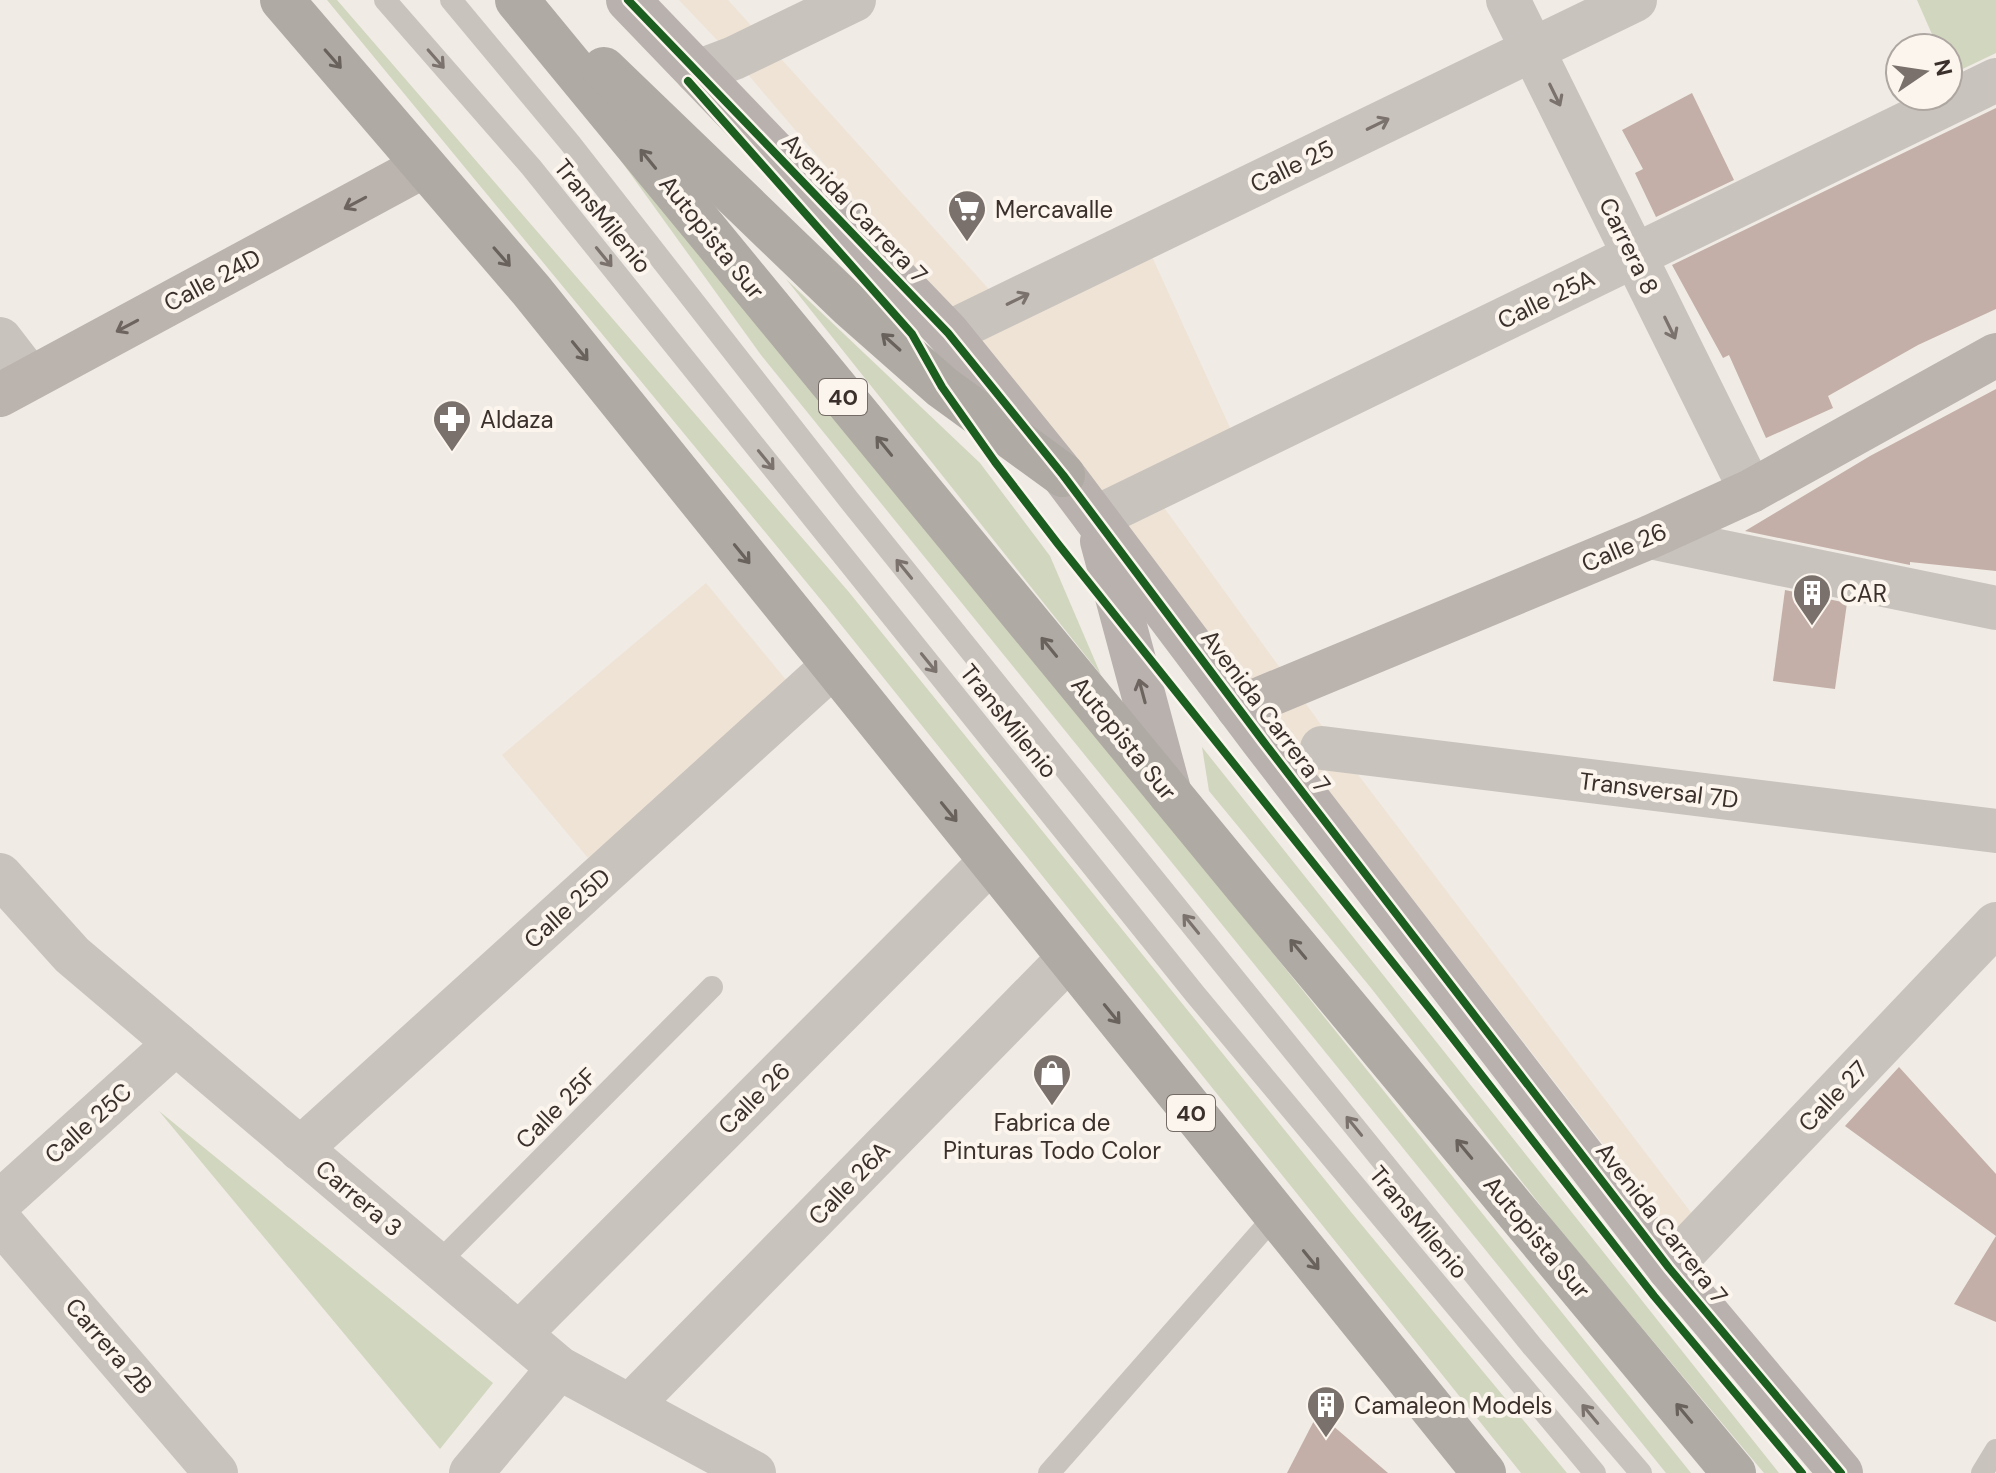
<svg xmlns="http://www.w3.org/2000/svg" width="1996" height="1473" font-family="'DM Sans',sans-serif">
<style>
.green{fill:#d1d6bf}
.plaza{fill:#eee3d5}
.building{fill:#c3afa7}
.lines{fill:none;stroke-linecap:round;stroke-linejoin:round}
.lane{stroke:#c9c3be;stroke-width:22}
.street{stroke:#c9c3be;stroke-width:44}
.secondary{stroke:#bab3ae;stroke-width:44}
.primary{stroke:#b8b1ad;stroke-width:44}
.highway{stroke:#afaaa4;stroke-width:44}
.cycleway-casing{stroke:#fbf5ee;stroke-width:13}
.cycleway{stroke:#1b5e20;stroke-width:8}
.oneway{stroke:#69615b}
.oneway2{stroke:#7b726d}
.oneway3{stroke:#6e645f}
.oneway4{stroke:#6d645f}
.labels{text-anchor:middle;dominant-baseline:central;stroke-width:8;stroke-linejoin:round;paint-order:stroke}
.shield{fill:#fbf5ee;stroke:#756b66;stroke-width:2}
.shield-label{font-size:22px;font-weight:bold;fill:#3b302b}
.street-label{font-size:24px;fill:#3b302b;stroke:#fbf5ee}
.poi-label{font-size:24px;fill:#3b302b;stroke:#fbf5ee;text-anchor:start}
</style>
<rect width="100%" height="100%" fill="#f0ebe5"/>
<g class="green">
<polygon points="327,0 337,0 848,591 1351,1212 1567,1473 1521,1473 826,606"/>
<polygon points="1917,0 1996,0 1996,53 1950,75 1948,48 1938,48"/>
<polygon points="575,97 894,482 1691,1473 1666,1473 761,355"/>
<polygon points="786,279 980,463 1050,556 1101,675"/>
<polygon points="1202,747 1779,1473 1764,1473 1558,1228 1371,988 1209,791"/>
<polygon points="159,1111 493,1383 440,1449"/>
</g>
<g class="plaza">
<polygon points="679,0 728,0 1004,306 1148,248 1231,430 1152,491 1340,751 1705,1231 1686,1251 1292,744 962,326 734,58"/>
<polygon points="706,583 791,686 588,858 502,755"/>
</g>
<g class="building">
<polygon points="1692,93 1734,180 1656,217 1635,173 1643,169 1622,130"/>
<polygon points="1996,108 1996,309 1918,345 1828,396 1833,408 1766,438 1729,355 1723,358 1672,265"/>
<polygon points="1996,389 1996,571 1910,562 1910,565 1745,531 1870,456"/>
<polygon points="1785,590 1847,603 1835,689 1773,681"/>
<polygon points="1899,1067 1996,1174 1996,1322 1954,1304 1996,1236 1845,1126"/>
<polygon points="1318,1413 1388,1473 1287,1473"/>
</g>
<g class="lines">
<g class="lane">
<polyline points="385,0 531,167 1195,994 1595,1473"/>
<polyline points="451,0 570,143 849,500 1070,775 1532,1346 1641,1473"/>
<polyline points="437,1264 712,987"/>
<polyline points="1049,1473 1275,1216"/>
<polyline points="1982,1473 1996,1450"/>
</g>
<g class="street">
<polyline points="1508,0 1751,491"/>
<polyline points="697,72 734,58 854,0"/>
<polyline points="948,333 1635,0"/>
<polyline points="0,339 30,378"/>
<polyline points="1095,518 1996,80"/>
<polyline points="1650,537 1996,608"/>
<polyline points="1322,748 1996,831"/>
<polyline points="0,875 72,955 559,1368 754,1473"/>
<polyline points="300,1149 833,666"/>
<polyline points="0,1202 176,1043"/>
<polyline points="0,1221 216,1473"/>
<polyline points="1669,1268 1996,924"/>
<polyline points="519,1334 990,862"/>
<polyline points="630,1406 1068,959"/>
<polyline points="471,1473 559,1368"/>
</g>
<g class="secondary">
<polyline points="0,395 424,166"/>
<polyline points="1238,708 1650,537 1751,491 1996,355"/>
</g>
<g class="primary">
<polyline points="628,0 948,333 1063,475 1263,741 1669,1268 1841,1473"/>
<polyline points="1102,541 1170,794"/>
</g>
<g class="highway">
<polyline points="282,0 531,290 1484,1473"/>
<polyline points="517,0 1254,896 1734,1473"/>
<polyline points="604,69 849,305 942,387 1063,475"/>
</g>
<g class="cycleway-casing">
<g id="cycleway">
<polyline points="628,0 948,333 1063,475 1263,741 1669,1268 1841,1473"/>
<polyline points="688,81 912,334 942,387 995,462 1058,544 1433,1013 1654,1296 1802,1473"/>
</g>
</g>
<use href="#cycleway" class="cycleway"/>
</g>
<defs><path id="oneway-shaft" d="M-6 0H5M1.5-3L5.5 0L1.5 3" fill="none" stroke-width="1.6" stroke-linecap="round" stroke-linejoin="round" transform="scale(2)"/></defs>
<g class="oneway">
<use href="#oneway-shaft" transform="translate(333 59) rotate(49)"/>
<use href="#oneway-shaft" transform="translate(648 159) rotate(-129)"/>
<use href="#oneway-shaft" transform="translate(502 257) rotate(49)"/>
<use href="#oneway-shaft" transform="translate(891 342) rotate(-138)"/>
<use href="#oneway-shaft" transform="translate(580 351) rotate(51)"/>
<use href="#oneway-shaft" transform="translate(884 446) rotate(-129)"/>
<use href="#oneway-shaft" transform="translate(742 554) rotate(51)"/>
<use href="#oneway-shaft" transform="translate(1049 647) rotate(-129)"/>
<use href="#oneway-shaft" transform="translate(949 812) rotate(51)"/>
<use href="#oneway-shaft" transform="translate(1298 949) rotate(-130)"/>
<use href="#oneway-shaft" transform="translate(1112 1014) rotate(51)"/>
<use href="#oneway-shaft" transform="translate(1464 1149) rotate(-130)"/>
<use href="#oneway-shaft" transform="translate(1311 1260) rotate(51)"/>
<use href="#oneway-shaft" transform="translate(1684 1413) rotate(-130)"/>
</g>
<g class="oneway2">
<use href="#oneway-shaft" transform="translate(436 59) rotate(49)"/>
<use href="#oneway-shaft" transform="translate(1555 95) rotate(64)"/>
<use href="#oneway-shaft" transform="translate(1378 124) rotate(-26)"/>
<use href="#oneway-shaft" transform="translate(604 257) rotate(51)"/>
<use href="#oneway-shaft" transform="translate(1018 299) rotate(-26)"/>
<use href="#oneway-shaft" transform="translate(1670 328) rotate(64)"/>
<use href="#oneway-shaft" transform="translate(766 460) rotate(51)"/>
<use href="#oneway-shaft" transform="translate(904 569) rotate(-129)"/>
<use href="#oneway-shaft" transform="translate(929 663) rotate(51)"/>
<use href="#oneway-shaft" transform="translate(1191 924) rotate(-129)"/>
<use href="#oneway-shaft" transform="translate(1354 1126) rotate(-129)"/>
<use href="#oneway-shaft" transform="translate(1590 1414) rotate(-130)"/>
</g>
<g class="oneway3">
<use href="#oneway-shaft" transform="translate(355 203) rotate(152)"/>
<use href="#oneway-shaft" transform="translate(127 326) rotate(152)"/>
</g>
<use class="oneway4" href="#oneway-shaft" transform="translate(1142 691) rotate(-105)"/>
<defs>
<g id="supermarket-pin" transform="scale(2)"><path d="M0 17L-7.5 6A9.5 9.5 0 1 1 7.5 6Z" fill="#7a716c" stroke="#fbf5ee"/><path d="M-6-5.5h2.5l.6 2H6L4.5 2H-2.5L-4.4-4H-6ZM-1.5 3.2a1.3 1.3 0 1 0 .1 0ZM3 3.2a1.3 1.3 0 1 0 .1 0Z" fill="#fff"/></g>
<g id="pharmacy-pin" transform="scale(2)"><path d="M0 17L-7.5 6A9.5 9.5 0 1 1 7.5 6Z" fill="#7a716c" stroke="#fbf5ee"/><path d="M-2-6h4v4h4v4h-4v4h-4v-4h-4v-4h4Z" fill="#fff"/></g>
<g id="building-pin" transform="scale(2)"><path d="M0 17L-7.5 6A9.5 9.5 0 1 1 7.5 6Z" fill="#7a716c" stroke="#fbf5ee"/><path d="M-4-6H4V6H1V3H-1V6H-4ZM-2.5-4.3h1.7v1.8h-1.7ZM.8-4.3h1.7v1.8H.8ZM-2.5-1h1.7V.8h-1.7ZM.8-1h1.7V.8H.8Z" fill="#fff"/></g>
<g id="shop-pin" transform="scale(2)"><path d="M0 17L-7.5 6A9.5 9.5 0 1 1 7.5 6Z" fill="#7a716c" stroke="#fbf5ee"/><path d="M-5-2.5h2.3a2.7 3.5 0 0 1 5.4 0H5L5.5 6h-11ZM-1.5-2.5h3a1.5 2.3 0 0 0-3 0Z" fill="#fff"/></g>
</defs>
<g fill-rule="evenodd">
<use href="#supermarket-pin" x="967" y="209"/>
<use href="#pharmacy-pin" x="452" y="419"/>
<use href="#building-pin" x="1812" y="593"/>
<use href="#shop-pin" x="1052" y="1073"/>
<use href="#building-pin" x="1326" y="1405"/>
</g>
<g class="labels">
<g class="shield">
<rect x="819" y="379" width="48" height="36" rx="6"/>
<rect x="1167" y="1095" width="48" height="36" rx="6"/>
</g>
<g class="shield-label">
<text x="843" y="397">40</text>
<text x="1191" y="1113">40</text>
</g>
<g class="street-label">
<text transform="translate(1292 166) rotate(-26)">Calle 25</text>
<text transform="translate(855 208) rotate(46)">Avenida Carrera 7</text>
<text transform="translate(603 216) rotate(51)">TransMilenio</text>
<text transform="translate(712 237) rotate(51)">Autopista Sur</text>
<text transform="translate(1629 246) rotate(64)">Carrera 8</text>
<text transform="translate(212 280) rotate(-28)">Calle 24D</text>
<text transform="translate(1546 299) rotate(-26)">Calle 25A</text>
<text transform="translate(1624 547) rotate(-23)">Calle 26</text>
<text transform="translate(1266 711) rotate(53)">Avenida Carrera 7</text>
<text transform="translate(1009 721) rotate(51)">TransMilenio</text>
<text transform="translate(1124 738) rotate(51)">Autopista Sur</text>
<text transform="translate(1659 790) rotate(7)">Transversal 7D</text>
<text transform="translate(567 908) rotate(-42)">Calle 25D</text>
<text transform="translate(1833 1096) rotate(-46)">Calle 27</text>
<text transform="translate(754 1098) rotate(-45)">Calle 26</text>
<text transform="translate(556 1108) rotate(-45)">Calle 25F</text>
<text transform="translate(88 1123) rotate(-42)">Calle 25C</text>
<text transform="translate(849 1183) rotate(-46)">Calle 26A</text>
<text transform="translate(359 1198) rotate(40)">Carrera 3</text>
<text transform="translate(1419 1222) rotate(50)">TransMilenio</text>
<text transform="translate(1662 1223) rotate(52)">Avenida Carrera 7</text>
<text transform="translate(1537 1237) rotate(50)">Autopista Sur</text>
<text transform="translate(109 1346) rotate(49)">Carrera 2B</text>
</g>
<g class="poi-label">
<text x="995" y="209">Mercavalle</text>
<text x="480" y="419">Aldaza</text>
<text x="1840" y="593">CAR</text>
<text x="1052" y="1122" text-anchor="middle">Fabrica de<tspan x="1052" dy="28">Pinturas Todo Color</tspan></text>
<text x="1354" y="1405">Camaleon Models</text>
</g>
</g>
<g transform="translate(1924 72) rotate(77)"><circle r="38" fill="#fbf5ee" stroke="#aea6a0" stroke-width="2"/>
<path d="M0-6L14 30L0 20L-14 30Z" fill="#7a716c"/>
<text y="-12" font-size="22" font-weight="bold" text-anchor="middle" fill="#3b302b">N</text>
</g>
</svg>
